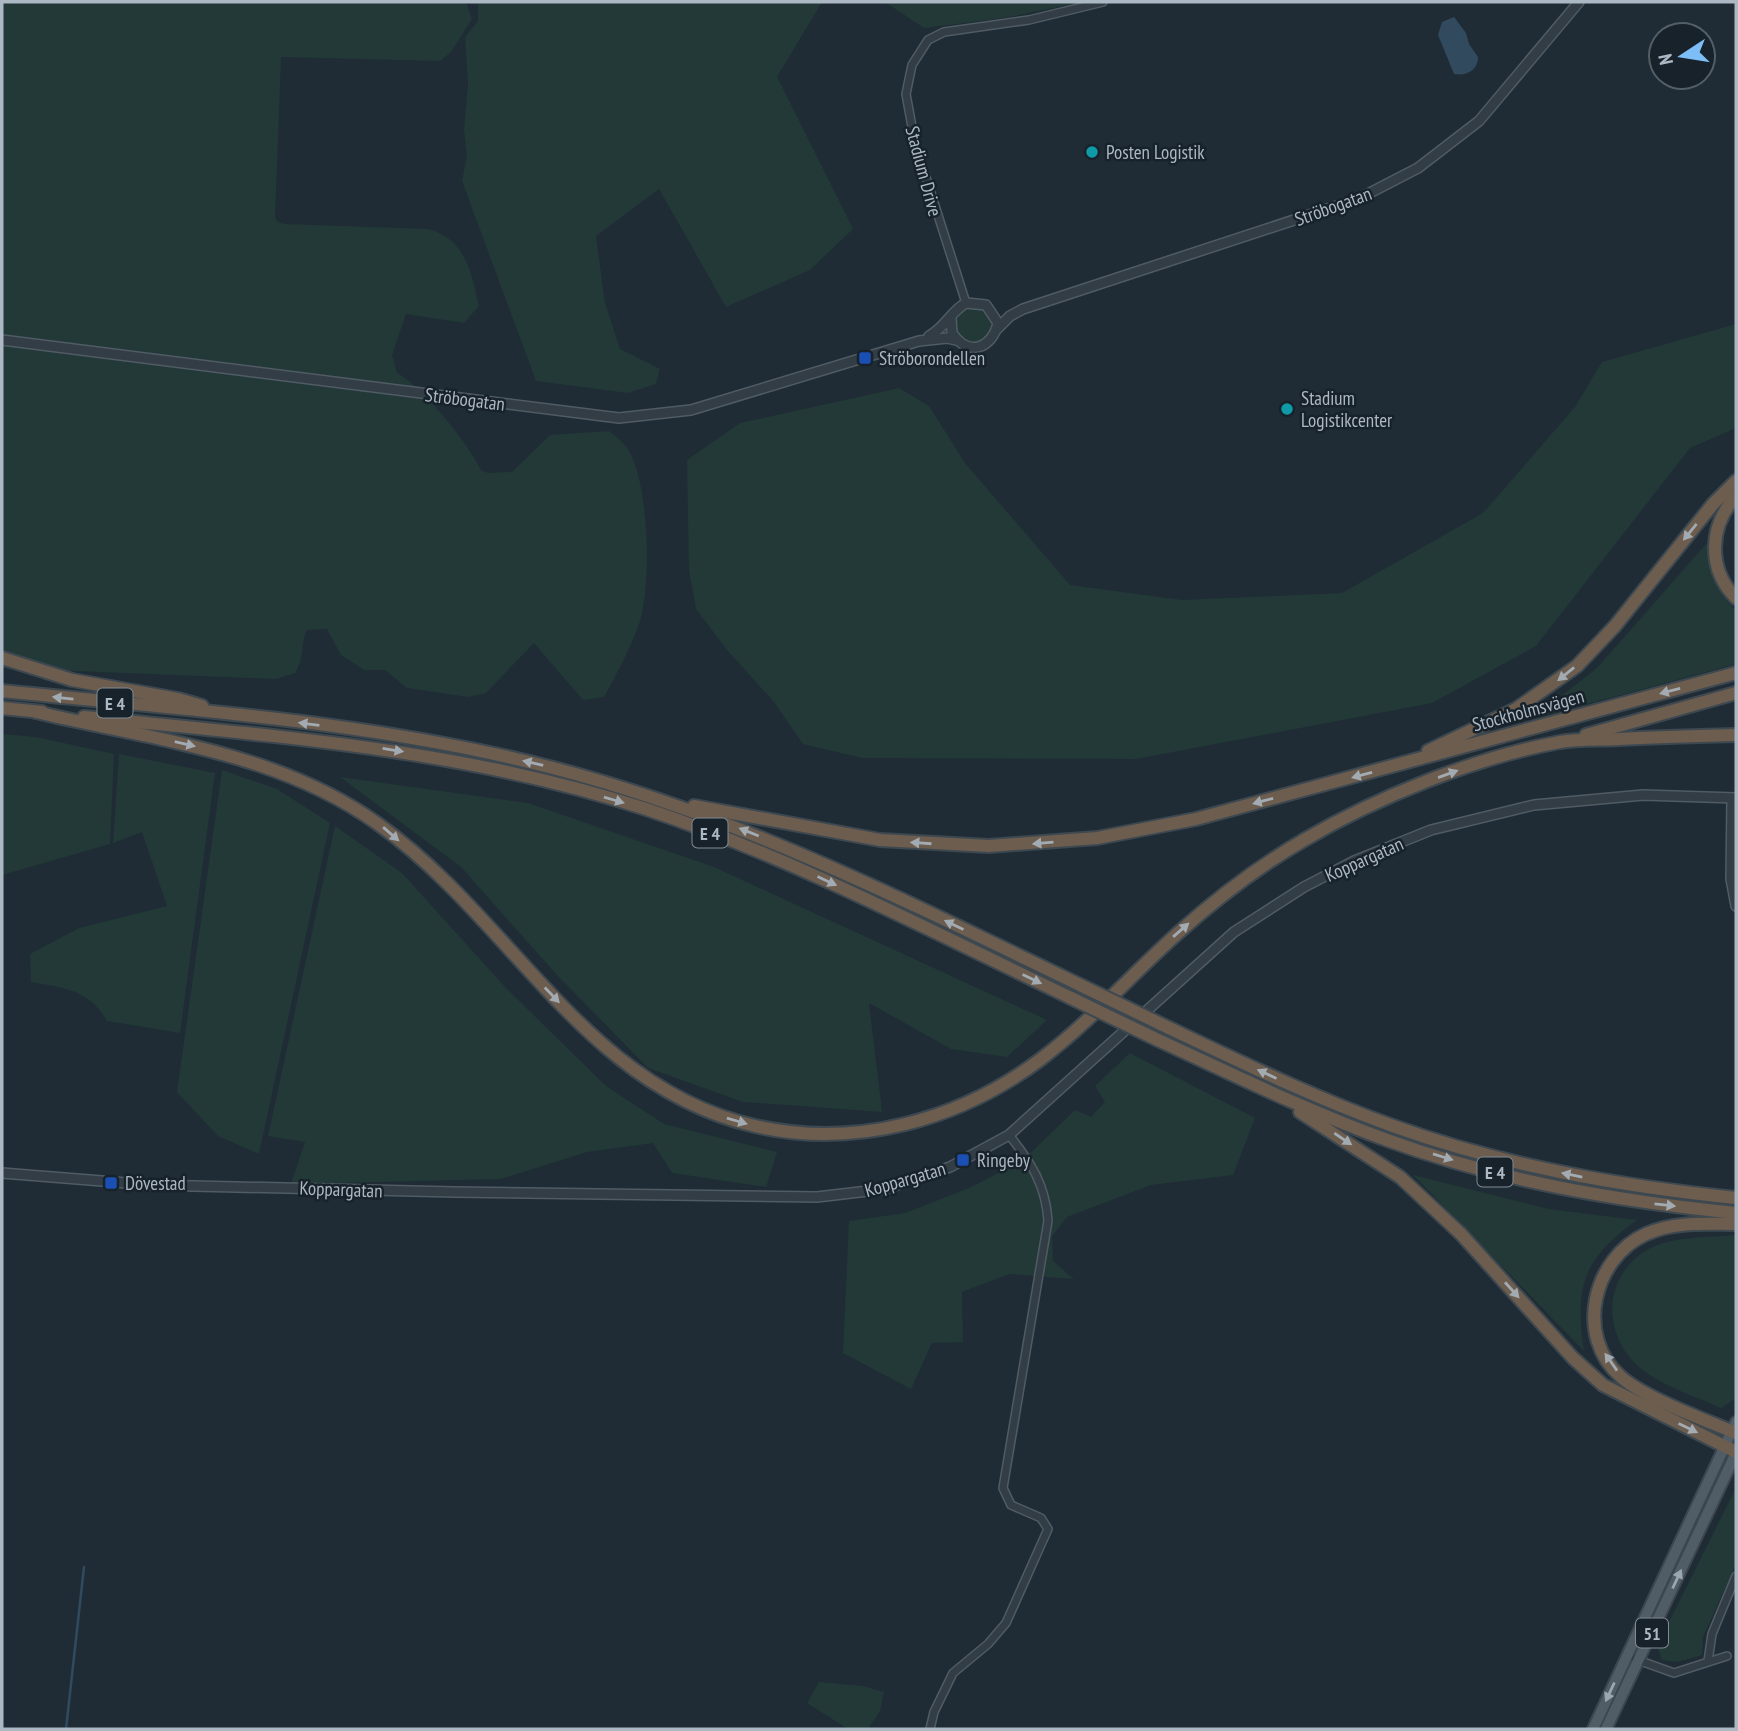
<svg xmlns="http://www.w3.org/2000/svg" width="1738" height="1731" font-family="'PT Sans Narrow',sans-serif">
<style>
.green{fill:#223937}
.water{fill:#324a5d}
.lines{fill:none;stroke-linecap:round;stroke-linejoin:round}
.stream{stroke:#324a5d;stroke-width:2.5}
.minor-casing{stroke:#505b64;stroke-width:10}
.tertiary-casing{stroke:#505b64;stroke-width:12}
.primary-casing{stroke:#3c464f;stroke-width:14}
.motorway-casing{stroke:#3d4850;stroke-width:16}
.minor{stroke:#323d46;stroke-width:7}
.tertiary{stroke:#323d46;stroke-width:9}
.primary{stroke:#505d66;stroke-width:10}
.motorway{stroke:#6c5d4f;stroke-width:12}
.motorway-bridge-casing{stroke:#3d4850;stroke-width:16;stroke-linecap:butt}
.motorway-bridge{stroke:#6c5d4f;stroke-width:12}
.oneway{fill:#a2aab2}
.oneway2{fill:#9aa6b0}
.culture-dot{fill:#0f9aa8;stroke:#18222a;stroke-width:2.5}
.transit-dot{fill:#1a4fb4;stroke:#18222a;stroke-width:2.5}
.labels{text-anchor:middle;dominant-baseline:central;stroke-width:5;stroke-linejoin:round;paint-order:stroke}
.shield{fill:#18222a;stroke:#808b95;stroke-width:2}
.shield-label{font-size:18px;font-weight:bold;fill:#acb8c3}
.poi-label{font-size:19px;fill:#acb8c3;stroke:#18222a;text-anchor:start}
.street-label{font-size:19px;fill:#acb8c3;stroke:#18222a}
</style>
<rect width="100%" height="100%" fill="#1f2c35"/>
<g class="green">
<path d="M 2,2 L 466,2 L 472,19 L 451,52 L 440,61 L 281,57 L 275,217 L 278,222 L 285,224 L 429,229 C 466,240 471,272 479,306 L 464,323 L 406,314 L 392,355 L 397,373 C 422,386 469,444 481,470 L 488,473 L 512,472 L 550,435 L 609,431 C 614,435 621,440 625,445 C 650,476 652,587 639,624 C 630,649 617,674 604,697 L 583,700 L 534,643 L 486,693 L 468,697 L 407,688 L 385,670 L 364,670 L 341,655 L 327,629 L 307,630 C 300,645 305,658 295,673 L 276,679 L 2,668 Z"/>
<polygon points="478,2 822,2 777,77 853,229 810,270 726,307 659,189 596,236 605,303 620,349 660,369 656,384 628,393 536,381 462,181 467,156 464,130 468,85 465,37 478,21"/>
<polygon points="885,2 1083,2 1004,18 924,28"/>
<circle cx="974" cy="325" r="18"/>
<polygon points="1736,324 1736,428 1690,448 1536,646 1432,703 1136,759 862,758 803,744 774,702 727,650 696,609 689,570 687,460 740,423 899,388 929,406 965,463 1070,585 1182,600 1342,593 1483,513 1575,407 1602,362"/>
<path d="M 1707,543 C 1712,569 1715,592 1736,610 L 1736,664 L 1532,719 L 1597,668 Z"/>
<polygon points="2,734 36,737 114,754 110,844 2,875"/>
<path d="M 119,754 L 215,773 L 180,1033 L 107,1021 C 90,990 64,988 31,982 L 30,954 L 79,928 L 167,906 L 142,832 L 113,843 Z"/>
<polygon points="222,770 277,789 330,823 259,1154 218,1136 177,1092"/>
<polygon points="340,777 528,803 714,867 1047,1020 1007,1057 951,1049 869,1003 882,1112 743,1102 648,1068 557,975 461,867"/>
<polygon points="335,826 402,873 506,988 606,1086 664,1124 777,1152 766,1187 672,1173 653,1143 587,1152 501,1179 291,1184 305,1142 268,1136"/>
<polygon points="1130,1053 1255,1118 1233,1175 1151,1185 1067,1217 1052,1236 1053,1261 1074,1279 1009,1274 962,1292 963,1342 932,1343 911,1389 843,1353 849,1221 905,1213 969,1188 1022,1161 1075,1110 1091,1117 1105,1102 1095,1086"/>
<path d="M 1413,1175 L 1549,1209 L 1637,1220 C 1584,1258 1574,1286 1584,1351 Z"/>
<path d="M 1736,1235 L 1736,1398 L 1721,1408 C 1697,1397 1665,1387 1644,1371 C 1604,1341 1600,1283 1642,1253 C 1668,1235 1706,1238 1736,1235 Z"/>
<polygon points="1736,1488 1736,1564 1703,1637 1702,1655 1678,1662 1662,1660 1657,1646"/>
<polygon points="819,1682 863,1686 884,1692 880,1711 868,1729 848,1729 807,1703"/>
</g>
<path class="water" d="M 1454,17 L 1466,33 L 1469,44 L 1478,57 C 1478,71 1466,76 1454,74 L 1438,35 L 1442,22 Z"/>
<g class="lines">
<polyline class="stream" points="66,1729 84,1567"/>
<g class="minor-casing">
<g id="minor">
<polyline points="966,303 915,143 906,94 912,65 928,40 944,32 1029,20 1103,2"/>
<polyline points="1635,1659 1674,1673 1727,1656"/>
<polyline points="1708,1661 1712,1634 1736,1576"/>
<path d="M 930,1729 L 934,1712 L 953,1673 L 988,1644 L 1006,1623 L 1048,1529 L 1041,1518 L 1011,1505 L 1003,1488 L 1048,1221 C 1046,1186 1031,1162 1009,1135"/>
</g>
</g>
<g class="tertiary-casing">
<g id="tertiary">
<polyline points="997,329 1010,316 1023,309 1358,199 1418,168 1479,121 1579,2"/>
<path d="M 929,336 C 945,328 951,311 966,303 L 986,305 L 998,323 C 992,349 968,357 952,333 L 951,318"/>
<polyline points="2,340 619,418 691,410 919,341 947,338 956,340"/>
<polyline points="1732,798 1731,879 1736,906"/>
<polyline points="2,1173 152,1185 454,1192 817,1197 885,1189 950,1167 1009,1135 1234,932 1304,887 1354,861 1431,830 1534,805 1643,795 1736,798"/>
</g>
</g>
<g class="primary-casing">
<g id="primary">
<polyline points="1593,1729 1736,1422"/>
<polyline points="1606,1729 1736,1453"/>
</g>
</g>
<g class="motorway-casing">
<g id="motorway">
<path d="M 1736,496 C 1709,526 1707,569 1736,598"/>
<polyline points="2,658 72,680 178,699 202,706"/>
<path d="M 2,691 C 185,710 373,721 553,768 C 739,816 910,903 1082,986"/>
<polyline points="2,708 42,712"/>
<path d="M 36,712 C 153,740 278,752 378,824 C 512,919 584,1087 755,1126 C 856,1149 960,1120 1041,1059 C 1090,1022 1132,974 1178,933 C 1217,898 1259,866 1304,840 C 1377,797 1477,757 1560,742 C 1579,739 1600,740 1619,739 C 1658,737 1697,736 1736,735"/>
<path d="M 84,717 C 273,736 464,749 646,809 C 793,858 931,931 1071,998"/>
<polyline points="1586,735 1736,693"/>
<polyline points="1428,751 1516,709 1577,666 1615,626 1713,504 1736,481"/>
<polyline points="694,806 880,840 989,846 1097,838 1196,819 1736,673"/>
<path d="M 1169,1028 C 1243,1063 1317,1099 1393,1126 C 1504,1166 1620,1186 1736,1198"/>
<path d="M 1158,1040 C 1234,1075 1309,1112 1387,1140 C 1499,1181 1618,1201 1736,1213"/>
<polyline points="1300,1112 1400,1177 1461,1234 1573,1358 1603,1385 1736,1452"/>
<path d="M 1736,1224 C 1707,1224 1674,1221 1646,1234 C 1593,1258 1574,1336 1621,1377 C 1645,1398 1705,1420 1736,1433"/>
</g>
</g>
<use href="#minor" class="minor"/>
<use href="#tertiary" class="tertiary"/>
<use href="#primary" class="primary"/>
<use href="#motorway" class="motorway"/>
<g class="motorway-bridge-casing">
<g id="motorway-bridge">
<polyline points="1082,986 1169,1028"/>
<polyline points="1071,998 1158,1040"/>
</g>
</g>
<use href="#motorway-bridge" class="motorway-bridge"/>
</g>
<defs><path id="oneway-solid" d="M-6-.8H1V-3.2L6.5 0L1 3.2V.8H-6Z" transform="scale(1.75)"/></defs>
<g class="oneway">
<use href="#oneway-solid" transform="translate(1690 532) rotate(129)"/>
<use href="#oneway-solid" transform="translate(1566 674) rotate(141)"/>
<use href="#oneway-solid" transform="translate(1670 691) rotate(165)"/>
<use href="#oneway-solid" transform="translate(63 698) rotate(-174)"/>
<use href="#oneway-solid" transform="translate(309 724) rotate(-173)"/>
<use href="#oneway-solid" transform="translate(185 744) rotate(13)"/>
<use href="#oneway-solid" transform="translate(393 750) rotate(9)"/>
<use href="#oneway-solid" transform="translate(533 763) rotate(-167)"/>
<use href="#oneway-solid" transform="translate(1448 774) rotate(-20)"/>
<use href="#oneway-solid" transform="translate(1362 775) rotate(165)"/>
<use href="#oneway-solid" transform="translate(614 800) rotate(16)"/>
<use href="#oneway-solid" transform="translate(1263 801) rotate(165)"/>
<use href="#oneway-solid" transform="translate(749 832) rotate(-158)"/>
<use href="#oneway-solid" transform="translate(391 834) rotate(41)"/>
<use href="#oneway-solid" transform="translate(921 843) rotate(-176)"/>
<use href="#oneway-solid" transform="translate(1043 843) rotate(175)"/>
<use href="#oneway-solid" transform="translate(827 881) rotate(25)"/>
<use href="#oneway-solid" transform="translate(954 925) rotate(-154)"/>
<use href="#oneway-solid" transform="translate(1181 930) rotate(-41)"/>
<use href="#oneway-solid" transform="translate(1032 979) rotate(26)"/>
<use href="#oneway-solid" transform="translate(552 995) rotate(46)"/>
<use href="#oneway-solid" transform="translate(1267 1074) rotate(-155)"/>
<use href="#oneway-solid" transform="translate(737 1121) rotate(16)"/>
<use href="#oneway-solid" transform="translate(1343 1139) rotate(34)"/>
<use href="#oneway-solid" transform="translate(1443 1157) rotate(17)"/>
<use href="#oneway-solid" transform="translate(1572 1175) rotate(-169)"/>
<use href="#oneway-solid" transform="translate(1665 1205) rotate(6)"/>
<use href="#oneway-solid" transform="translate(1512 1290) rotate(48)"/>
<use href="#oneway-solid" transform="translate(1611 1362) rotate(-125)"/>
<use href="#oneway-solid" transform="translate(1688 1428) rotate(26)"/>
</g>
<g class="oneway2">
<use href="#oneway-solid" transform="translate(1677 1579) rotate(-65)"/>
<use href="#oneway-solid" transform="translate(1610 1692) rotate(115)"/>
</g>
<g class="culture-dot">
<circle cx="1092" cy="152" r="7"/>
<circle cx="1287" cy="409" r="7"/>
</g>
<g class="transit-dot">
<rect x="858" y="351" width="14" height="14" rx="3.5"/>
<rect x="956" y="1153" width="14" height="14" rx="3.5"/>
<rect x="104" y="1176" width="14" height="14" rx="3.5"/>
</g>
<g class="labels">
<g class="shield">
<rect x="97.5" y="688.5" width="35" height="29" rx="5"/>
<rect x="692.5" y="818.5" width="35" height="29" rx="5"/>
<rect x="1477.5" y="1157.5" width="35" height="29" rx="5"/>
<rect x="1636" y="1618.5" width="32" height="29" rx="5"/>
</g>
<g class="shield-label">
<text x="115" y="703">E 4</text>
<text x="710" y="833">E 4</text>
<text x="1495" y="1172">E 4</text>
<text x="1652" y="1633">51</text>
</g>
<g class="poi-label">
<text x="1106" y="152">Posten Logistik</text>
<text x="879" y="358">Ströborondellen</text>
<text x="1301" y="398">Stadium<tspan x="1301" dy="22">Logistikcenter</tspan></text>
<text x="977" y="1160">Ringeby</text>
<text x="125" y="1183">Dövestad</text>
</g>
<g class="street-label">
<text transform="translate(924 171) rotate(75)">Stadium Drive</text>
<text transform="translate(1333 206) rotate(-20)">Ströbogatan</text>
<text transform="translate(465 399) rotate(7)">Ströbogatan</text>
<text transform="translate(1528 710) rotate(-15)">Stockholmsvägen</text>
<text transform="translate(1364 859) rotate(-24)">Koppargatan</text>
<text transform="translate(905 1179) rotate(-16)">Koppargatan</text>
<text transform="translate(341 1189) rotate(2)">Koppargatan</text>
</g>
</g>
<rect width="1738" height="1731" fill="none" stroke="#acb8c3" stroke-width="7"/>
<g transform="translate(1682 56) rotate(258)"><circle r="33" fill="#18222a" stroke="#535e67" stroke-width="2"/>
<path d="M0-5L12 26L0 18L-12 26Z" fill="#7dbef7"/>
<text y="-10" font-size="19" font-weight="bold" text-anchor="middle" fill="#acb8c3">N</text>
</g>
</svg>
